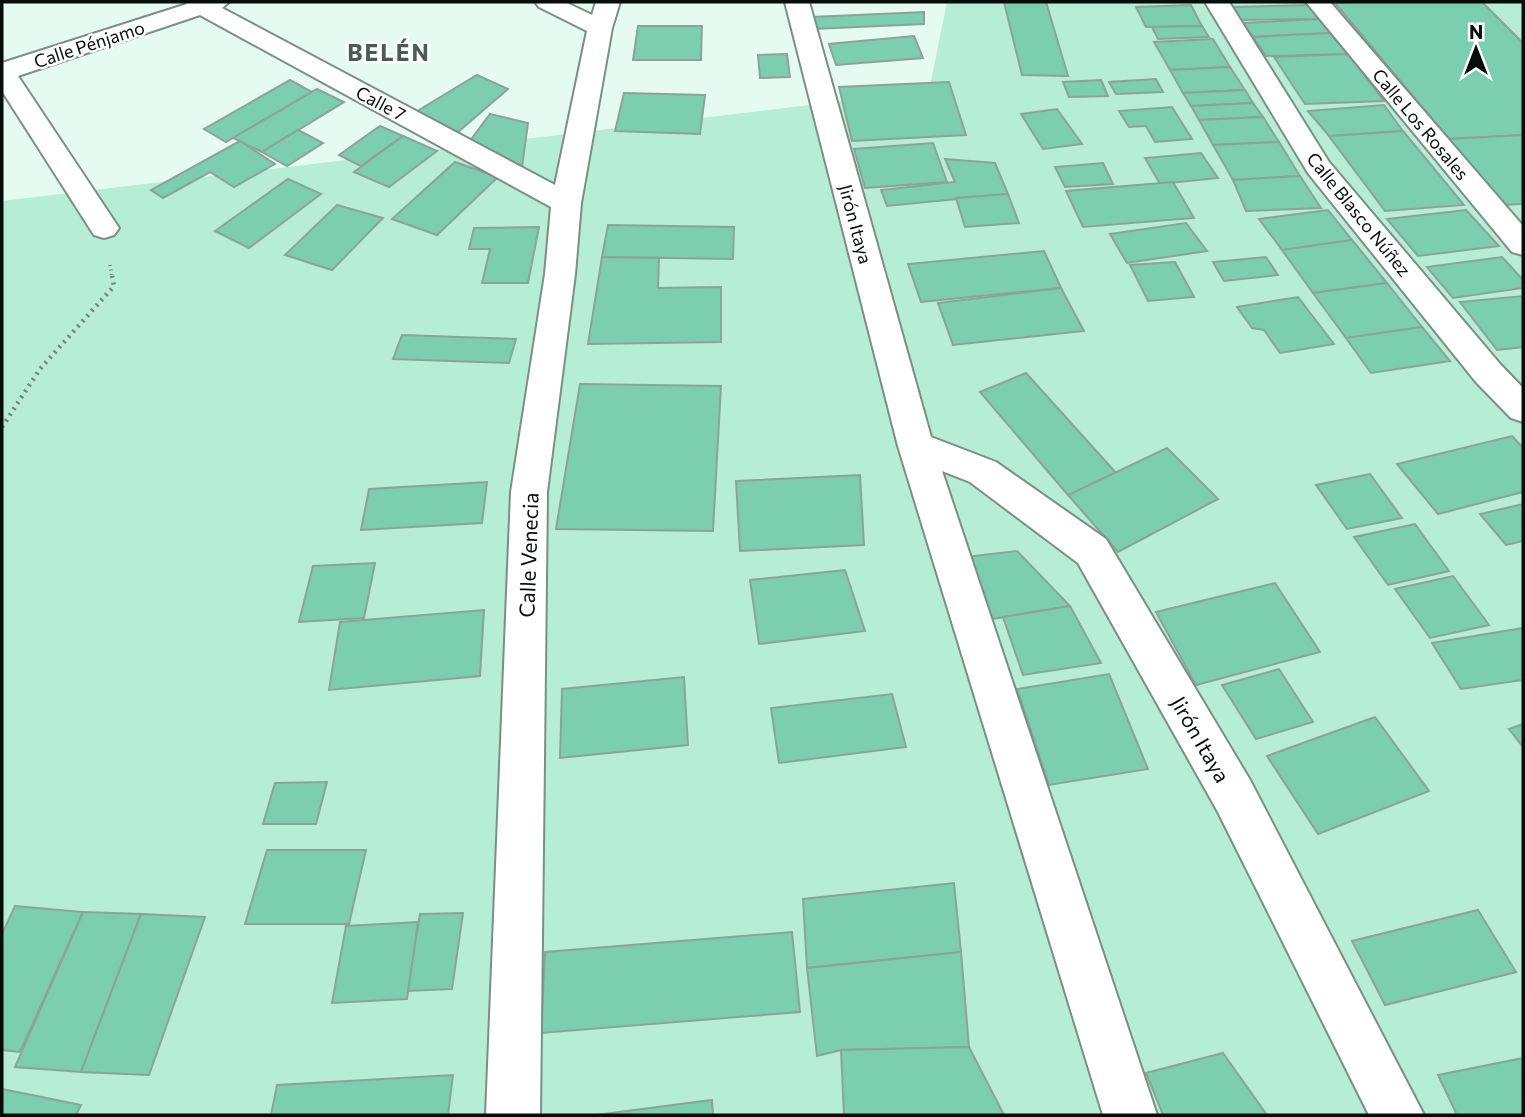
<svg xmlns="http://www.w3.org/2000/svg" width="1525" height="1117" font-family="Commissioner,sans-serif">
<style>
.green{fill:#b5edd6}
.building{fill:#7bceaf;stroke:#8ea299;stroke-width:2}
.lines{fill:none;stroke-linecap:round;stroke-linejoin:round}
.minor-casing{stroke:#7b8f86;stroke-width:4}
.path-far1{stroke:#727f7a;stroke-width:3.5;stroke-dasharray:1 3.5;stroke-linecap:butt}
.path{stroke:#727f7a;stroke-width:4.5;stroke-dasharray:2 5;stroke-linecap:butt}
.minor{fill:#fff;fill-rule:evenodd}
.labels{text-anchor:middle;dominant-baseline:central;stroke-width:5;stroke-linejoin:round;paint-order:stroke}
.far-street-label{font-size:18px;fill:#070d0b;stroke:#fff}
.street-label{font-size:21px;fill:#070d0b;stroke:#fff}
.far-district-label{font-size:23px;font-weight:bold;letter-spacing:2px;fill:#495c54;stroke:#fff}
</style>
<rect width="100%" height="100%" fill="#e5faf1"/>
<polygon class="green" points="947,2 1523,2 1523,1115 2,1115 2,201 929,91"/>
<g class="building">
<polygon points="1004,2 1046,2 1068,76 1022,75"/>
<polygon points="1352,2 1482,2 1523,43 1523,135 1449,139 1335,3"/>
<polygon points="1191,5 1202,26 1146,27 1136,7"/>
<polygon points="1310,5 1319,19 1239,20 1232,7"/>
<polygon points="924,12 924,24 814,29 811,17"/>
<polygon points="1319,19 1330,33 1253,37 1243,23"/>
<polygon points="638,26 702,26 701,60 633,60"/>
<polygon points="1202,26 1209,37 1158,39 1152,27"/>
<polygon points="1330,33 1348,54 1266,56 1253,37"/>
<polygon points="914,36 923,58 836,65 829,44"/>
<polygon points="1213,39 1230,67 1170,70 1154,42"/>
<polygon points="787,54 790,77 760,78 758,55"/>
<polygon points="1348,54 1384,101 1305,104 1274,57"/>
<polygon points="1230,67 1245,90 1183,93 1170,70"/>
<polygon points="477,75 508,89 458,132 414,113"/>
<polygon points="1156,79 1163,92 1116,94 1109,82"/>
<polygon points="290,80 312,92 226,142 204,129"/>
<polygon points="1101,80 1108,96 1069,97 1063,82"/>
<polygon points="949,82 966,135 852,141 839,87"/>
<polygon points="317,89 344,102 262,152 233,138"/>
<polygon points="1245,90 1253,103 1191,106 1183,93"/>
<polygon points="624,93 705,95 700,134 615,131"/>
<polygon points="1253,103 1263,117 1199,120 1191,106"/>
<polygon points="1384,105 1403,131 1329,136 1308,111"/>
<polygon points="1172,107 1192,139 1155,142 1146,126 1129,127 1119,111"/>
<polygon points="1057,109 1082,144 1043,149 1021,114"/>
<polygon points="490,114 528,123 522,167 470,141"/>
<polygon points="1263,117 1279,142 1213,145 1199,120"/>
<polygon points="380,126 403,136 361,166 339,155"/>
<polygon points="298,130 323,143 287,166 262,152"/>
<polygon points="1403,131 1464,205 1385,211 1329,136"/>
<polygon points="1523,135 1523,204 1502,205 1449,139"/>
<polygon points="403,136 437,151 389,187 354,172"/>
<polygon points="240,141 275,164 234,187 210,172 163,198 151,190"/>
<polygon points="1279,142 1300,176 1233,180 1213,145"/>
<polygon points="933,143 947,182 865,188 854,149"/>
<polygon points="1201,153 1218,178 1160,184 1145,158"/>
<polygon points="945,159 995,163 1008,194 887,206 881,190 955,182"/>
<polygon points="455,162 498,177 437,235 392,219"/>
<polygon points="1103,163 1113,184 1065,187 1055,167"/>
<polygon points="1300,176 1321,208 1246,211 1233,180"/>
<polygon points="288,179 321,194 249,248 215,231"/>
<polygon points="1173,182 1194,218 1083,227 1066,191"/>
<polygon points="1008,194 1019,223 965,227 956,198"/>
<polygon points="337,205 383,218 332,270 285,255"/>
<polygon points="1328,210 1352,240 1282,250 1259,219"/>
<polygon points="1466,210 1499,246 1418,256 1387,219"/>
<polygon points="1186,223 1207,251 1127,263 1110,234"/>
<polygon points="608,225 734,227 733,259 602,257"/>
<polygon points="539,227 528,283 482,283 490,249 469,249 474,228"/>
<polygon points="1352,240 1387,283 1313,293 1282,250"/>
<polygon points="1044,251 1061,288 921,302 908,264"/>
<polygon points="602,257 659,258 658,288 721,287 721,342 588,344"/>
<polygon points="1266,257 1278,275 1224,281 1213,262"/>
<polygon points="1502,257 1523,280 1523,288 1453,298 1427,267"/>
<polygon points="1175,262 1194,297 1148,301 1130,265"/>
<polygon points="1387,283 1422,327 1346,338 1313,293"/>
<polygon points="1061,288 1084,331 953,345 938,303"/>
<polygon points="1523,296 1523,347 1497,350 1460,302"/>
<polygon points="1298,297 1334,344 1280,353 1264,330 1252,328 1237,307"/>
<polygon points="1422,327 1450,361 1371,373 1346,338"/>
<polygon points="402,335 516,339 509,363 393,359"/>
<polygon points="1026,373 1117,474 1068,495 980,392"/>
<polygon points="580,384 721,386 713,531 556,529"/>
<polygon points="1512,436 1523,448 1523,492 1438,514 1397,464"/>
<polygon points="1167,448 1218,499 1118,552 1068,495"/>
<polygon points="1370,474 1402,518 1347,529 1316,485"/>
<polygon points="860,475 864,545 740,551 736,481"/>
<polygon points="487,482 482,523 361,530 369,489"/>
<polygon points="1523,504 1523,541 1506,545 1480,514"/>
<polygon points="1415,524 1449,571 1388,585 1354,537"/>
<polygon points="1017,551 1070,606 974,622 956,558"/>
<polygon points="375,563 364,618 299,622 313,566"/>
<polygon points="845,570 865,631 759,644 750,580"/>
<polygon points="1453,576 1489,625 1430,638 1395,589"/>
<polygon points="1275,583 1320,652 1196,685 1156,612"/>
<polygon points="1070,606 1101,663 1023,675 1003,617"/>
<polygon points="484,610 480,676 329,690 340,622"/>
<polygon points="1523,628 1523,680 1461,689 1432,643"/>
<polygon points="1279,669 1313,722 1256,739 1222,685"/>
<polygon points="1109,674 1148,769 1049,785 1017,689"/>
<polygon points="684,677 688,745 560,758 562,689"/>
<polygon points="892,694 906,747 779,763 771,708"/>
<polygon points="1375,717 1429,791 1318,834 1267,756"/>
<polygon points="1523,724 1523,747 1509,729"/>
<polygon points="327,782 316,824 263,824 275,783"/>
<polygon points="267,850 366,850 349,924 245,924"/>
<polygon points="954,883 961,952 807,968 803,899"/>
<polygon points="15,906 83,912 20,1052 2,1050 2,934"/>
<polygon points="1478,910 1516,972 1385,1005 1352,941"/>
<polygon points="83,912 141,914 81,1072 15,1067"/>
<polygon points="463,913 452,989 407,991 420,914"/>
<polygon points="141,914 205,917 149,1075 81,1072"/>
<polygon points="418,922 407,999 332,1003 346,926"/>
<polygon points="792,932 800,1012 541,1033 545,952"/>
<polygon points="961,952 969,1047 841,1050 817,1056 807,968"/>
<polygon points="969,1047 1004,1115 844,1115 841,1050"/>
<polygon points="1223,1053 1267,1115 1163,1115 1146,1073"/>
<polygon points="1523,1058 1523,1115 1457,1115 1438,1075"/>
<polygon points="453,1075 448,1115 271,1115 277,1085"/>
<polygon points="2,1089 81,1105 76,1115 2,1115"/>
<polygon points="712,1100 713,1115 596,1115"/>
</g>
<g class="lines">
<g class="minor-casing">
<g id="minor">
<polygon points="185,2 229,2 222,8 555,185 587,31 539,7 535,2 565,2 592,15 596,2 620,2 612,28 581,203 575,274 547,492 540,1115 486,1115 511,492 545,274 551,207 200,15 18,76 119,228 114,235 104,238 94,235 2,91 2,63 187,4"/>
<polygon points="785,2 809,2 931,437 996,462 1106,539 1250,780 1424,1115 1369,1115 1218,812 1078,563 970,482 942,471 1157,1115 1103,1115 898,446"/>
<polygon points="1205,2 1229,2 1329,162 1500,364 1523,388 1523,422 1511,418 1476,382 1308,173"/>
<polygon points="1306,2 1330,2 1523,226 1523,255 1512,252"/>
</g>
</g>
<polyline class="path-far1" points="110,265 112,278"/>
<polyline class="path" points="2,427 40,369 114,286 112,276"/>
<use href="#minor" class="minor"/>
</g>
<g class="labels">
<g class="far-street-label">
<text transform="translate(89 44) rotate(-18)">Calle Pénjamo</text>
<text transform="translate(381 103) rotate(28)">Calle 7</text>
<text transform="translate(1421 124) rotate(50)">Calle Los Rosales</text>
<text transform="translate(1359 214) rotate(51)">Calle Blasco Núñez</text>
<text transform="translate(856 224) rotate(75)">Jirón Itaya</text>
</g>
<g class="street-label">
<text transform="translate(528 555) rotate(-88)">Calle Venecia</text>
<text transform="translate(1201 739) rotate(60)">Jirón Itaya</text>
</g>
<g class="far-district-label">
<text x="389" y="52">BELÉN</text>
</g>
</g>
<rect width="1525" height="1117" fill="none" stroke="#070d0b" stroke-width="7"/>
<g transform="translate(1476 49)" stroke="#ffffff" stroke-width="5" paint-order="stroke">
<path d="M0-5L12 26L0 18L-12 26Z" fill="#070d0b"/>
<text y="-10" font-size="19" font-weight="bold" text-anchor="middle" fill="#070d0b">N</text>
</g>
</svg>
